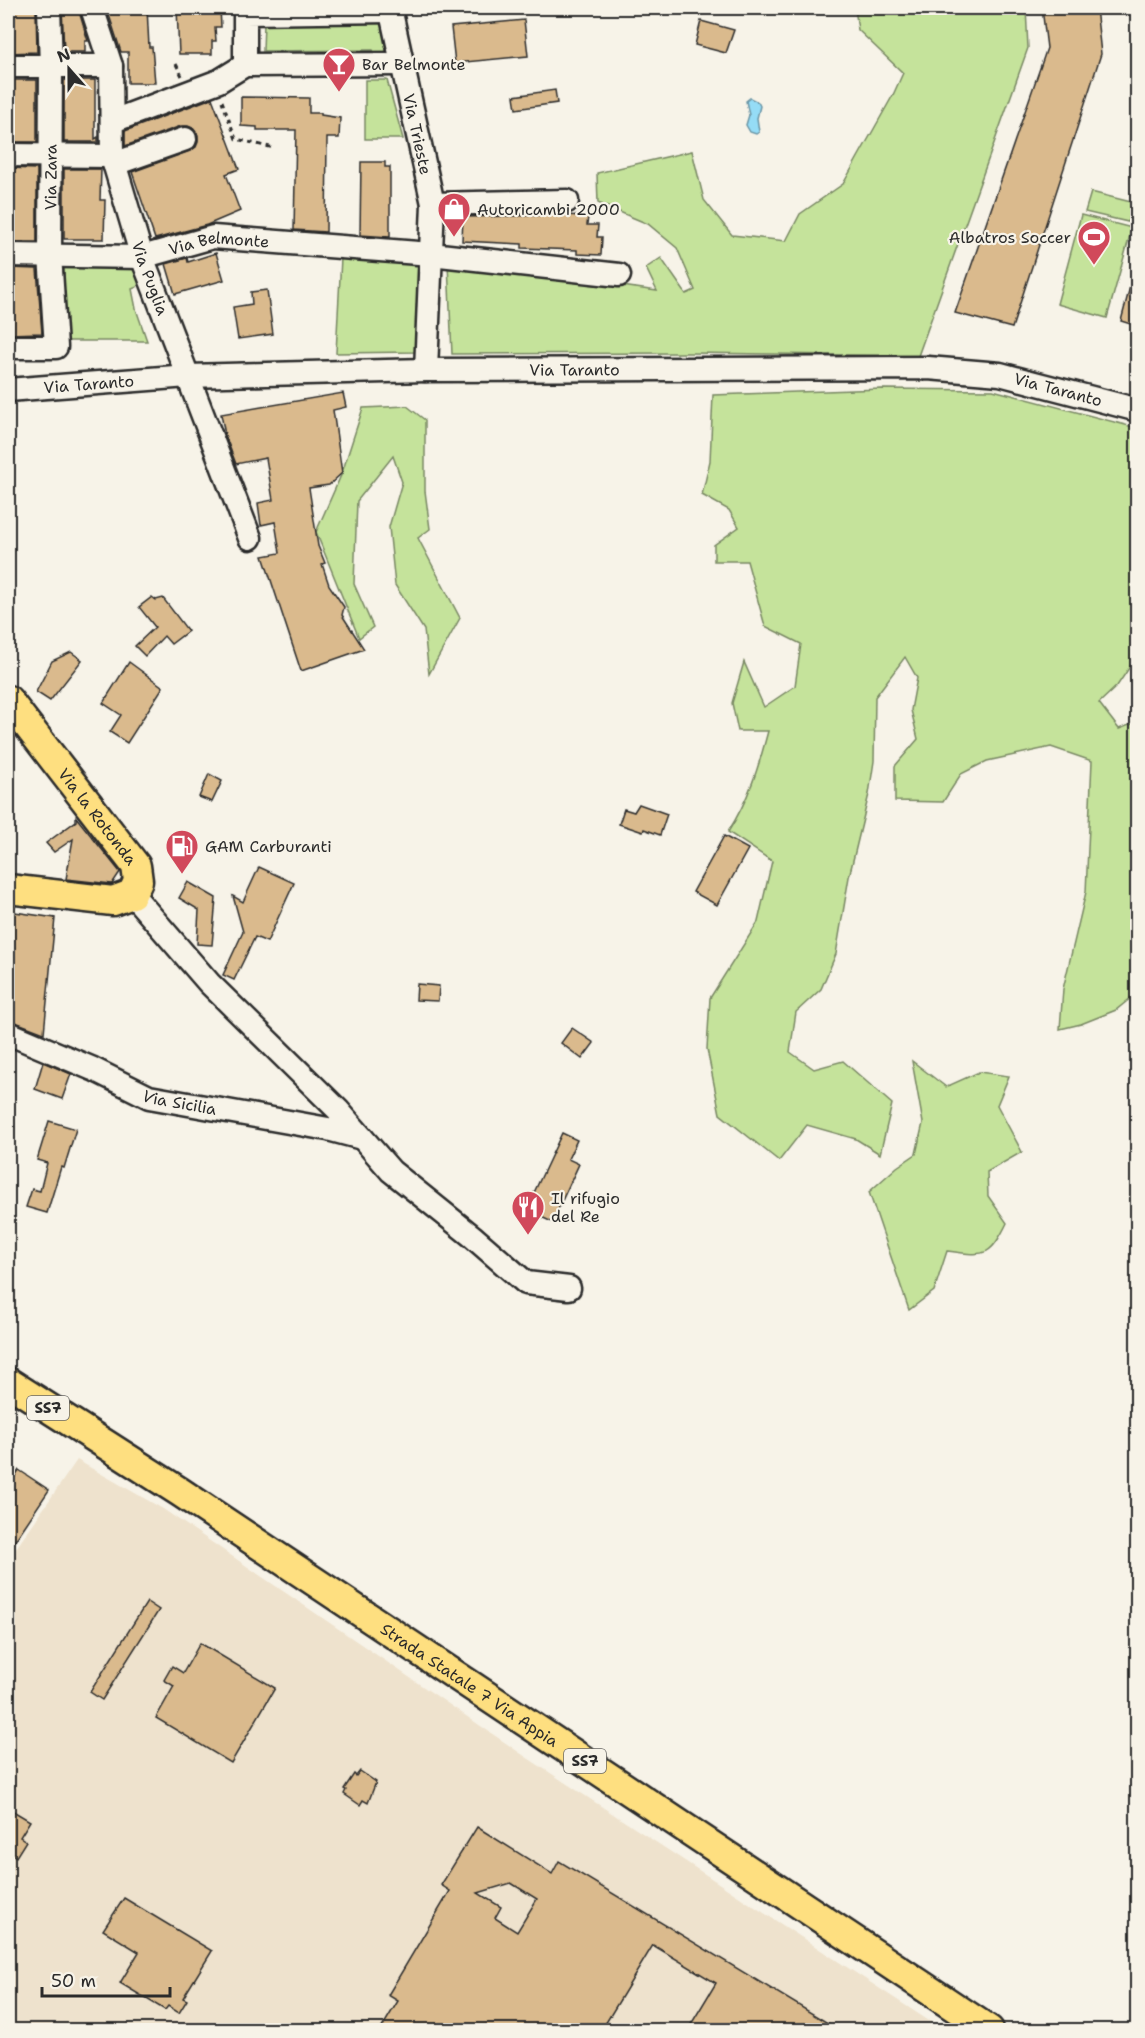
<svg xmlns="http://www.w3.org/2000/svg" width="1145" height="2038" font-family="'Shantell Sans',sans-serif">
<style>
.built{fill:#eee2cd}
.green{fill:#c5e39b;stroke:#788763;stroke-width:1.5}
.water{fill:#95dcf6;stroke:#6b95a5;stroke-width:1.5}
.building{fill:#daba8d;stroke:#2b2b2b;stroke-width:1.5;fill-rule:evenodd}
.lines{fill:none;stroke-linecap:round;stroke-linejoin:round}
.minor-casing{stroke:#2b2b2b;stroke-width:27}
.major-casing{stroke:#2b2b2b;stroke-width:33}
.path{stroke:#2b2b2b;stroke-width:3;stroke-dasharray:4.5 4.5;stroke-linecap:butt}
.minor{stroke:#f7f3e8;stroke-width:22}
.major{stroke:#fedf80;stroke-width:28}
.labels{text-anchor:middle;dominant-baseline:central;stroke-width:4.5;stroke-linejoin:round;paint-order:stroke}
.shield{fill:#f7f3e8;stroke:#686764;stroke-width:1.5}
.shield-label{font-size:15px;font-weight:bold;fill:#2b2b2b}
.poi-label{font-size:16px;fill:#2b2b2b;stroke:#f7f3e8;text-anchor:start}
.street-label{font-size:16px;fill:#2b2b2b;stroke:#f7f3e8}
</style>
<rect width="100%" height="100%" fill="#f7f3e8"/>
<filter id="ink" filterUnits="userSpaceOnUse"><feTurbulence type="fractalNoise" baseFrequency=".0167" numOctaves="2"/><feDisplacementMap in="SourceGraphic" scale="12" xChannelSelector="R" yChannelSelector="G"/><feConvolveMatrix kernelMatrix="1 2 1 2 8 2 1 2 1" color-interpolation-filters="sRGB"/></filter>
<g filter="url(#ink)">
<polygon class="built" points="77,1460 163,1509 526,1757 943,2030 8,2030 8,1560"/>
<g class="green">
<polygon points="855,8 1026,8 1028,48 918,356 688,353 452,354 448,263 495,268 657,291 646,268 661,258 686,294 695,290 677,248 648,224 598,203 597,173 692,151 704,200 732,235 786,241 800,214 843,184 893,95 903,73 858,30"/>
<path d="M 264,23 L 388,23 C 389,42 393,47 377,59 L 373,50 L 263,51 Z"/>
<polygon points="365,80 387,80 403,139 365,139"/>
<polygon points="1091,192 1135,203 1128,222 1085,212"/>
<polygon points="1081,215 1132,228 1107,318 1057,304"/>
<polygon points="341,258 419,261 416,352 336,353"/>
<polygon points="64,264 138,264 142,278 137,287 132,289 136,309 147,341 64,341"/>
<path d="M 882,389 L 993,390 L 1137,428 L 1137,669 L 1131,665 L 1117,686 L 1099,703 L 1119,729 L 1137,722 L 1137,993 L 1116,1010 L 1081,1024 L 1060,1029 L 1063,989 L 1086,892 L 1092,761 L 1051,747 L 987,761 L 961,774 L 943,802 L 895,801 L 895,766 L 918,739 L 911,710 L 917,678 L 905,657 L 875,697 L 874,761 L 869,794 L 849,877 L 836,954 L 821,989 L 796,1012 L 790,1052 L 814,1069 L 843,1061 L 892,1104 L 880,1154 L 856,1139 L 807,1125 L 779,1161 L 720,1114 L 707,1049 L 710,998 L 758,922 L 772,861 L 728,832 C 749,799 758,769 768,731 L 738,731 L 732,703 L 744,662 L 764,707 L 795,686 L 801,644 L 765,626 L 747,561 L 714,561 L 714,545 L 739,527 L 729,510 L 702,495 L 710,461 L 713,395 Z"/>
<polygon points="407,406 425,420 425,491 430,529 418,538 460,618 429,674 424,630 395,585 389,527 402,482 393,456 357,501 354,584 373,627 359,638 316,532 342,473 363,408"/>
<path d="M 912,1061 L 946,1087 L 979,1072 L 1009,1076 L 997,1105 L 1022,1152 L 987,1172 L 988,1196 L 1007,1223 C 989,1260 984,1255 947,1251 L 934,1291 L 909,1310 L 869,1192 L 897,1167 L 916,1154 L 923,1123 Z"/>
</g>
<polygon class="water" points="750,98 758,102 760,106 757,118 759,132 756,134 750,132 746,125 749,115 746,101"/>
<g class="building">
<polygon points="14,8 36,8 37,52 8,53 8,14 14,14"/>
<polygon points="62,8 78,8 88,41 85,41 85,52 64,52"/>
<polygon points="109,8 147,8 149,47 152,47 155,83 128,83 128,52 121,52 109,15"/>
<polygon points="177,8 220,8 221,27 215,27 216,41 212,41 212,54 179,54"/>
<polygon points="1042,8 1096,8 1101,54 1012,328 955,313 1047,48"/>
<polygon points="524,20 528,56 455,63 451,27"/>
<polygon points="701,21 734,30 726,53 695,45"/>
<polygon points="8,80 37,80 37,142 8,142 8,118 10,119 10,104"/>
<polygon points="64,80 95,80 95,139 98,137 98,142 64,142"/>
<polygon points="555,90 557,103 516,109 514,96"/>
<polygon points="241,97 309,98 309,113 321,113 321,115 340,118 339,138 327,138 326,232 294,230 296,130 257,130 257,127 241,126"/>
<polygon points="212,98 239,169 226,174 240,211 207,225 155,239 132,172 190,151 196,147 198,142 198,135 193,128 188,126 181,126 125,146 125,131"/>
<polygon points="361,162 385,162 385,167 390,167 390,237 360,235"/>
<polygon points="8,168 37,169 37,242 8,242"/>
<polygon points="64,169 101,169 100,200 105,200 104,239 64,239"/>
<polygon points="561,215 588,216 587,225 598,225 597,237 602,237 601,255 577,254 577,250 522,248 522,244 462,241 463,217"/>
<polygon points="216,253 224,280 175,294 166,264 187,258 188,262"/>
<polygon points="8,268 37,269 42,333 8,334"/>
<polygon points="1133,275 1137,275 1137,326 1121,321"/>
<polygon points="267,290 273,334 238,339 233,307 252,304 251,292"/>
<polygon points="343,393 346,407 333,410 342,473 329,485 309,488 318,546 325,563 322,564 329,585 344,607 342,615 364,649 301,671 263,556 280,553 275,522 261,525 258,503 273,500 266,458 236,464 225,435 221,414"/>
<polygon points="152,597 156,600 163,598 188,631 171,644 164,636 145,656 135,646 155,627 139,607"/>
<polygon points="71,652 82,660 50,701 36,692 52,661"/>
<polygon points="129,662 163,687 127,743 110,732 121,715 103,703"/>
<polygon points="209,774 222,781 212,802 199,797"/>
<polygon points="639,804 667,814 660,835 644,829 643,832 619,824 624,809 634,812"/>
<polygon points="76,817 120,872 112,884 66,879 73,839 54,852 46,843 76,821"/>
<polygon points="724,836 748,849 717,905 693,892"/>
<polygon points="259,867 294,883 267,942 255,937 234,980 223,975 243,932 233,896 243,902"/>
<polygon points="188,882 216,898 212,945 197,944 199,910 179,898"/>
<polygon points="8,911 55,918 44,1033 10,1020 12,993 8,992"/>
<polygon points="417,984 439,986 438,1001 416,1000"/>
<polygon points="572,1028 594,1043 582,1059 561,1043"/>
<polygon points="43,1062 71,1074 62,1099 35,1089"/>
<polygon points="49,1121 76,1129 64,1168 61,1167 47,1213 26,1207 32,1189 40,1191 47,1163 37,1160"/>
<polygon points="562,1133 577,1140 568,1159 579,1164 552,1222 528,1211 534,1200 531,1199"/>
<polygon points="19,1470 49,1490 8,1551 8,1487"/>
<polygon points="147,1602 159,1610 102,1700 90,1692"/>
<polygon points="200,1643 275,1688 231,1763 156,1718 174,1686 164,1680 172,1666 183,1673"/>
<polygon points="360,1771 376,1782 368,1803 363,1800 360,1805 344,1794 346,1790 344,1789 354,1774 356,1776"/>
<polygon points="8,1808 30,1821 20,1837 26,1841 16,1857 11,1853 8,1858"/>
<path d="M 477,1827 L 552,1874 L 559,1861 L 841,2031 L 687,2031 L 716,1983 L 653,1945 L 601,2031 L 380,2031 L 398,2001 L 388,1995 L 450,1891 L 441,1885 ZM 511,1883 L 537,1899 L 517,1932 L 495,1918 L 501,1907 L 478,1893 Z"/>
<polygon points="124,1898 212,1951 183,1998 187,2000 179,2013 168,2006 165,2010 120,1983 139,1952 103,1930"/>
</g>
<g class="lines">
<g class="minor-casing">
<g id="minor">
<path id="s1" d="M 92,8 L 111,66 L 112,156 L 142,257 L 250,538"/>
<path id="s2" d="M 390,8 L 433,204 L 426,370"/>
<polyline points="245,65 245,13 391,11"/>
<polyline points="8,66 111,66"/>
<polyline points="113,121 219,81 245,65 403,64"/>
<polyline points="8,155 112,156"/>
<polyline points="114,164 185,139"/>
<polyline points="433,204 567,201"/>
<path id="s3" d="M 8,255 L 142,257 L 213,237 L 431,254 L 619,275"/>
<path id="s4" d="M 8,347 L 56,347 L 50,255 L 51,66 L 49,8"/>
<path id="s5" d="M 8,390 L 188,376 L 426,370 L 928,368 L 1000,374 L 1138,410"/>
<polyline points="132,894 209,983 338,1110 391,1171 472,1236 526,1283 569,1288"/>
<path id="s6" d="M 8,1033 L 93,1069 L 149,1097 L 328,1129 L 362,1138"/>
</g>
</g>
<g class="major-casing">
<g id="major">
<path id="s7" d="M 8,700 L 136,866 L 138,881 L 132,894 L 113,901 L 8,889"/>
<path id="s8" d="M 8,1382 L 180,1492 L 989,2030"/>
</g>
</g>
<g class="path">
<polyline points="176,64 182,76"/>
<polyline points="222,101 236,139 274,148"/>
</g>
<use href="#minor" class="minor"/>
<use href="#major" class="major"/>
</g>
</g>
<defs>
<g id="bar-pin" transform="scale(1.725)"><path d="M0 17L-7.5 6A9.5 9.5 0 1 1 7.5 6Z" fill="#d1495b" stroke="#f7f3e8"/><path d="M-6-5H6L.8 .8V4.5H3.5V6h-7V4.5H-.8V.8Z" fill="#fff"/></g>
<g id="shop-pin" transform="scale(1.725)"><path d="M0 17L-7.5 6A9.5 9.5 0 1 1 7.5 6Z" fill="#d1495b" stroke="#f7f3e8"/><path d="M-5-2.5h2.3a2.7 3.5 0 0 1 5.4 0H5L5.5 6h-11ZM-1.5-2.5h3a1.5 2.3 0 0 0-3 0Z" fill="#fff"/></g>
<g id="stadium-pin" transform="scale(1.725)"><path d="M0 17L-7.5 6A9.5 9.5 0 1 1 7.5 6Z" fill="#d1495b" stroke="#f7f3e8"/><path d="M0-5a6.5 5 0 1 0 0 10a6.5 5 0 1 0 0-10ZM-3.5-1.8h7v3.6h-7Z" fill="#fff"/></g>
<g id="fuel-pin" transform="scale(1.725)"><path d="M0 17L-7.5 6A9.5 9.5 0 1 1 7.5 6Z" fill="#d1495b" stroke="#f7f3e8"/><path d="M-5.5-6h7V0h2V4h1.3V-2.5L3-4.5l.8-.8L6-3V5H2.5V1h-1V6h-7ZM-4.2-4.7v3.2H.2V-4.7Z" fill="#fff"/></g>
<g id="restaurant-pin" transform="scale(1.725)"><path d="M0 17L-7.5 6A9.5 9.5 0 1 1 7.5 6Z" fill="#d1495b" stroke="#f7f3e8"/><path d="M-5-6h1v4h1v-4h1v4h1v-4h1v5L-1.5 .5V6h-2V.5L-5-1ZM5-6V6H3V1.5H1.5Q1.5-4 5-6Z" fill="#fff"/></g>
</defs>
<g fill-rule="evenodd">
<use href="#bar-pin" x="339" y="64"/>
<use href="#shop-pin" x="454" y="209"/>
<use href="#stadium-pin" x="1094" y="237"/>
<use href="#fuel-pin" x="182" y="846"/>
<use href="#restaurant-pin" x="528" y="1207"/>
</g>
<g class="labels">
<g class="shield">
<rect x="27" y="1396" width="42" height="24" rx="4.5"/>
<rect x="564" y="1749" width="42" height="24" rx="4.5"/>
</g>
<g class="shield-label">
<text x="48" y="1408">SS7</text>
<text x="585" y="1761">SS7</text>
</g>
<g class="poi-label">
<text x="362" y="64">Bar Belmonte</text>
<text x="477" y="209">Autoricambi 2000</text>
<text x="1071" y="237" text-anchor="end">Albatros Soccer</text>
<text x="205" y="846">GAM Carburanti</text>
<text x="551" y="1198">Il rifugio<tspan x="551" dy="18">del Re</tspan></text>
</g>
<g class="street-label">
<text stroke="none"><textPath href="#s2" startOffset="129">Via Trieste</textPath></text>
<text stroke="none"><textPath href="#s4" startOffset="218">Via Zara</textPath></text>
<text stroke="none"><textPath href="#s3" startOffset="213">Via Belmonte</textPath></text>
<text stroke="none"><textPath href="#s1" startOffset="279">Via Puglia</textPath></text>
<text stroke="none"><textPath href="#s5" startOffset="567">Via Taranto</textPath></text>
<text stroke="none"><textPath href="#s5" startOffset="81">Via Taranto</textPath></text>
<text stroke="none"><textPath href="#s5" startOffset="1053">Via Taranto</textPath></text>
<text stroke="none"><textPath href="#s7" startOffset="147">Via la Rotonda</textPath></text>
<text stroke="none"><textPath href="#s6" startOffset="186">Via Sicilia</textPath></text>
<text stroke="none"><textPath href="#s8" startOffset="552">Strada Statale 7 Via Appia</textPath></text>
</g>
</g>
<rect width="1145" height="2038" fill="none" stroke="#f7f3e8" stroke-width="30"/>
<rect x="15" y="15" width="1115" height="2008" fill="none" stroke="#2b2b2b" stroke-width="2" filter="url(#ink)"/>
<g transform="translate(69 69) rotate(339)" stroke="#f7f3e8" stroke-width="4.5" paint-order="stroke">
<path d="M0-4.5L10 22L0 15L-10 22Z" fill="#2b2b2b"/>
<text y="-9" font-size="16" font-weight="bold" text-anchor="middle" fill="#2b2b2b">N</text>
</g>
<path d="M42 1987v9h128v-9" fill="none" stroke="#2b2b2b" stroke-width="3"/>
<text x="51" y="1987" font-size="18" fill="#2b2b2b" stroke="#f7f3e8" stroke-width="4.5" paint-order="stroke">50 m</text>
</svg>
